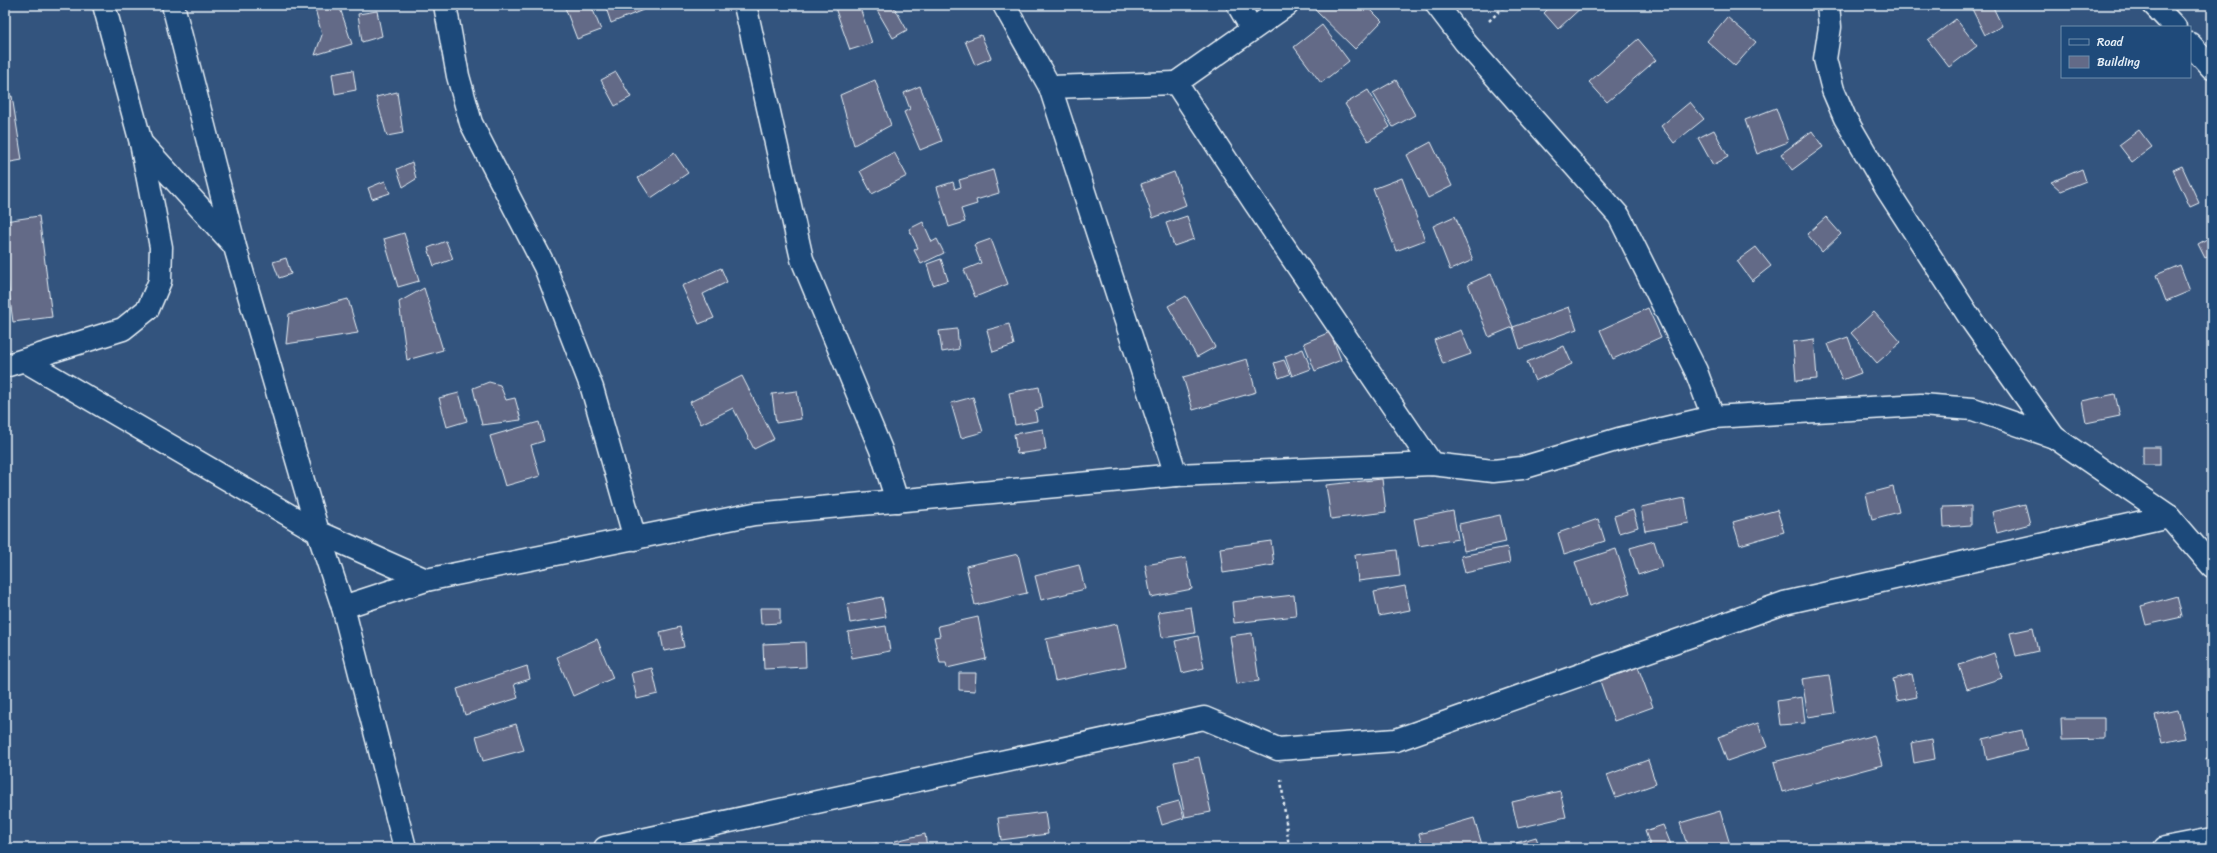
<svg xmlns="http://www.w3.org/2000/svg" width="2217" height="853" font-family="Sriracha,sans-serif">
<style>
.building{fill:#636a87;stroke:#e8f1f8}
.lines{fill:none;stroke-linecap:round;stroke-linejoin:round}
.minor-casing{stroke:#e8f1f8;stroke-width:25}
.path{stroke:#e8f1f8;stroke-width:2.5;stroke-dasharray:3 3;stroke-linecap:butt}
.minor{stroke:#1f4a7a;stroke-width:22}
</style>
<rect width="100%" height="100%" fill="#33547e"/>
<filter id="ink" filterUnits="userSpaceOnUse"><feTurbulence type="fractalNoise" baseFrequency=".025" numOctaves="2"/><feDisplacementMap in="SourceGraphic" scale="8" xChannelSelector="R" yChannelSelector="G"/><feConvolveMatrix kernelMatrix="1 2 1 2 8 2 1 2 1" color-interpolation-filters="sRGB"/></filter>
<g filter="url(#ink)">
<g class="building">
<polygon points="314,5 339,5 352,44 315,55 322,35"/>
<polygon points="564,5 591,5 601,30 577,39"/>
<polygon points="611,5 641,5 643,10 611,23 606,8"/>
<polygon points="834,5 859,5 872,43 850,50"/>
<polygon points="874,5 893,5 907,30 893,38"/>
<polygon points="1320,5 1366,5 1382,21 1355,49 1315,10"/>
<polygon points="1552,5 1584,5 1558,29 1544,13"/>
<polygon points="1970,5 1992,5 2002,26 1985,35"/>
<polygon points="377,11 382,36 362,42 358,14"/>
<polygon points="1727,17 1756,42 1735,66 1707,41"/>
<polygon points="1956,19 1977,46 1949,67 1928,40"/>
<polygon points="1322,25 1349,61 1321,83 1294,47"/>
<polygon points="981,35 991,58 975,65 965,41"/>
<polygon points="1638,39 1656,60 1607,102 1589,82"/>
<polygon points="353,70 356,90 335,94 332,74"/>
<polygon points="616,72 631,97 615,106 601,80"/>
<polygon points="875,80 891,125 854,145 840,95"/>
<polygon points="1396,80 1415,115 1393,127 1373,93"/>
<polygon points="920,86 942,141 920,150 904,112 910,109 904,93"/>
<polygon points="1368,90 1390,127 1368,141 1345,104"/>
<polygon points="397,92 403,133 387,136 376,97"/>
<polygon points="12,96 22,160 5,163 5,98"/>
<polygon points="1690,102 1704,119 1674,143 1661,126"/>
<polygon points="1776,108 1788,142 1757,154 1745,120"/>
<polygon points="1714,130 1728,157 1713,165 1698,138"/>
<polygon points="2139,130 2152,147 2132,162 2119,145"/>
<polygon points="1812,131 1823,147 1792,170 1781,154"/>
<polygon points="1431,142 1452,186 1428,198 1407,155"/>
<polygon points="894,152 907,176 872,194 860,171"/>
<polygon points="674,153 688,173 651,198 638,178"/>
<polygon points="412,162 416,179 403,187 397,169"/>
<polygon points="2182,166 2199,203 2190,207 2173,170"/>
<polygon points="2082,169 2086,181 2061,191 2051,182"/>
<polygon points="993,170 999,193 976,200 977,204 961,209 965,222 949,227 937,187 953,182 955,189 961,187 959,180"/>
<polygon points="1174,172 1186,205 1153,218 1141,184"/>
<polygon points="1402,178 1425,240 1396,251 1373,189"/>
<polygon points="385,181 390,193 372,199 368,188"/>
<polygon points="39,216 52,317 13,322 5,261 5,221"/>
<polygon points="1187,216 1194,239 1174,246 1166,223"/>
<polygon points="1455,216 1473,260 1450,270 1433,226"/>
<polygon points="1826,217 1841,234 1822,252 1807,234"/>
<polygon points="923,222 932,242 937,239 944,253 921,264 914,250 918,248 909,229"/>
<polygon points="404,233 419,281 398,287 384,239"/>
<polygon points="2212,236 2212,254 2205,258 2198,244"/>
<polygon points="991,239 1008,284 975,297 964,270 981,263 974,245"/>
<polygon points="446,241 453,259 434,266 428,248"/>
<polygon points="1756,247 1771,266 1752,281 1737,261"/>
<polygon points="286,258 291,274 279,278 273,262"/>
<polygon points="941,259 948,280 933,285 927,264"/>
<polygon points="2180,265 2190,291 2166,301 2156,275"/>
<polygon points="721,268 727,282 703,294 714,318 699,324 682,286"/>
<polygon points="1491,274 1513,327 1489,337 1468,284"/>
<polygon points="424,288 443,350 407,360 399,302"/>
<polygon points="1186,296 1215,347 1197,357 1168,306"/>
<polygon points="348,299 358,333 286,344 289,314"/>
<polygon points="1569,307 1577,329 1520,349 1513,327"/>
<polygon points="1648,308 1661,337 1613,359 1600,330"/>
<polygon points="1874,312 1901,342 1877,363 1851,333"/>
<polygon points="1009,324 1014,345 993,352 987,330"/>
<polygon points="957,329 959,349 942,352 939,331"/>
<polygon points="1461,330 1471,354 1443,364 1434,340"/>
<polygon points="1330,332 1341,360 1315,371 1304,343"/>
<polygon points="1848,337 1861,373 1842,380 1828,344"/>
<polygon points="1814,339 1817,379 1796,381 1793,342"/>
<polygon points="1564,346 1572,364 1535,381 1527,362"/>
<polygon points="1303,349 1311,369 1292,376 1285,356"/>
<polygon points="1247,359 1256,392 1193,410 1183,377"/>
<polygon points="1284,360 1290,374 1279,378 1274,363"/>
<polygon points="742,376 774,439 754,449 733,408 701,424 690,402"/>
<polygon points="489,382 500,385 506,400 515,398 521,420 482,425 473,388"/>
<polygon points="1039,387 1043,408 1035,410 1037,421 1015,425 1009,393"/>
<polygon points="797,391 801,419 776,423 772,394"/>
<polygon points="459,393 467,421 447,427 439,398"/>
<polygon points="2115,394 2120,416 2086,423 2082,401"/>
<polygon points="973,397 983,432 961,438 951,403"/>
<polygon points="539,422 544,441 531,445 540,476 505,486 490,436"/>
<polygon points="1043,429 1046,450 1017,454 1014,434"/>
<rect x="2143" y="447" width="17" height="18"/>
<polygon points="1382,479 1386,512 1331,519 1326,485"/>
<polygon points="1893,487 1899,512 1872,519 1866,494"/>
<polygon points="1685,498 1689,523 1645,531 1641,507"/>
<polygon points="2025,504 2030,524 1997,533 1992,512"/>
<polygon points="1971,506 1971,525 1944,527 1943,507"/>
<polygon points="1633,510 1638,527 1619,533 1614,516"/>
<polygon points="1777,510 1784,532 1740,545 1733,522"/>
<polygon points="1453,511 1458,539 1419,546 1414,519"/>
<polygon points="1500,515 1506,542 1464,551 1459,524"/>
<polygon points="1598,519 1605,541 1564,554 1558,533"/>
<polygon points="1271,541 1274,565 1223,573 1220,548"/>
<polygon points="1654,541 1662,567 1638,575 1630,548"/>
<polygon points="1507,547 1510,563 1465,573 1461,556"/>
<polygon points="1616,549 1630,593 1589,606 1575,562"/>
<polygon points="1397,550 1400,576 1358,581 1355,555"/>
<polygon points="1018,554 1027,593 975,605 966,566"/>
<polygon points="1186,558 1192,589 1151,597 1145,565"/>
<polygon points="1079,565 1085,589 1041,600 1035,576"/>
<polygon points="1405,586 1410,610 1379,616 1374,592"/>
<polygon points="1294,595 1296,616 1234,623 1232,602"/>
<polygon points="2177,596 2182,617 2146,625 2141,606"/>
<polygon points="882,597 886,617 850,623 847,604"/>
<polygon points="1191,607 1195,633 1162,638 1158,612"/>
<polygon points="760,608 780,608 780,623 761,624"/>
<polygon points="978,617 986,659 947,668 946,663 940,663 934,637 940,636 938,626"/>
<polygon points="1117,624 1126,666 1055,681 1046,639"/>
<polygon points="886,626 890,651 852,658 848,632"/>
<polygon points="680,627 684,647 664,651 660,632"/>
<polygon points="2033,628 2038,651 2016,656 2010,633"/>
<polygon points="1252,633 1259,681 1237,684 1230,636"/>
<polygon points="1198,636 1204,668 1182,673 1175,641"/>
<polygon points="597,639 613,678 573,696 557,657"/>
<polygon points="805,642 806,667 764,669 763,644"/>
<polygon points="1994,653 2002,678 1967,689 1959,665"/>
<polygon points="527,666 530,679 514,684 518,698 465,715 457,689"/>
<polygon points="1638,667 1653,707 1614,721 1600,681"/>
<polygon points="652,668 658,694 637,699 631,673"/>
<polygon points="959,673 976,673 975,691 959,690"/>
<polygon points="1912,674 1917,697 1897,701 1893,679"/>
<polygon points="1829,675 1835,713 1808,717 1802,679"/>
<polygon points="1802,697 1805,723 1780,725 1777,701"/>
<polygon points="2178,710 2185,738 2162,743 2155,715"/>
<polygon points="2061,718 2104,718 2104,739 2062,740"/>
<polygon points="1758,723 1767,747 1727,761 1718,737"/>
<polygon points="516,724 524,750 483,761 476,736"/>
<polygon points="2022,730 2027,750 1987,760 1983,739"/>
<polygon points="1874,735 1882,765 1782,792 1774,762"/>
<polygon points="1932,739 1935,759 1914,763 1911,743"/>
<polygon points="1199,757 1211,812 1185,817 1174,762"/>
<polygon points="2206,758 2212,758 2212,795"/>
<polygon points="1648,760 1656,784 1616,798 1607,775"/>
<polygon points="1560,791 1566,817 1518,828 1512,802"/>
<polygon points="1179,801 1184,818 1162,825 1157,807"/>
<polygon points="1720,811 1731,848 1688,848 1680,823"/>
<polygon points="1045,812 1048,834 1001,840 998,818"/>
<polygon points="1474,818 1483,848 1423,848 1419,834"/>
<polygon points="1663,825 1672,847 1651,848 1645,831"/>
<polygon points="925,834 927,848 897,848 895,841"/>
<polygon points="1536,837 1540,848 1518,848 1516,843"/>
<polygon points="877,843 878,848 854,848"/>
</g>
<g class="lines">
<g class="minor-casing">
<g id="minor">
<polyline points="104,5 141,143 234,245"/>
<polyline points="173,5 235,247 318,532 343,607 405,848"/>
<polyline points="445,5 458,76 471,123 545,267 592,388 635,539"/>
<polyline points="745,5 802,259 881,450 897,501"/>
<polyline points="1004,5 1050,87 1176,475"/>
<polyline points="1238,5 1252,29"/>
<polyline points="1437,5 1465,42 1619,216 1696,371 1713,417"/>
<polyline points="1828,5 1830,27 1825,59 1833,90 1845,118 1886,188 1972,321 2054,437"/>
<polyline points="2154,5 2175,27"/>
<polyline points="2190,44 2212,68"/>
<polyline points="1176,83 1287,5"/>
<polyline points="1050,87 1176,83 1254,202 1432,464"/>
<polyline points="25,361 318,532 426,580"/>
<polyline points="5,366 123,329 148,309 160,281 161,247 141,143"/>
<polyline points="343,607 426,580 754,514 1176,475 1432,464 1493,471 1522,468 1619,439 1713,417 1921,405 1973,409 2054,437 2169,516 2212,566"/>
<polyline points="605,848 1204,718 1278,749 1396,740 1784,603 2169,516"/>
<polyline points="2165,848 2212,839"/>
</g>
</g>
<g class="path">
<polyline points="1489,21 1506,5"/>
<polyline points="1281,779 1289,848"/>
</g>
<use href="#minor" class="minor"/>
</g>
</g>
<rect width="2217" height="853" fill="none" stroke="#1f4a7a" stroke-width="20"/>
<rect x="10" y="10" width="2197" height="833" fill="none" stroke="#e8f1f8" stroke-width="1.5" filter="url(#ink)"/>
<rect x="2061" y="26" width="130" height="52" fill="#1f4a7a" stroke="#6f8dac"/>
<rect x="2069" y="39" width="20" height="6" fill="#1f4a7a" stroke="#6f8dac"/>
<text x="2097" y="46" font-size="12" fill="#e8f1f8">Road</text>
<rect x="2069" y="56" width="20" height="12" fill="#636a87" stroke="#6f8dac"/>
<text x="2097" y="66" font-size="12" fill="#e8f1f8">Building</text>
</svg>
